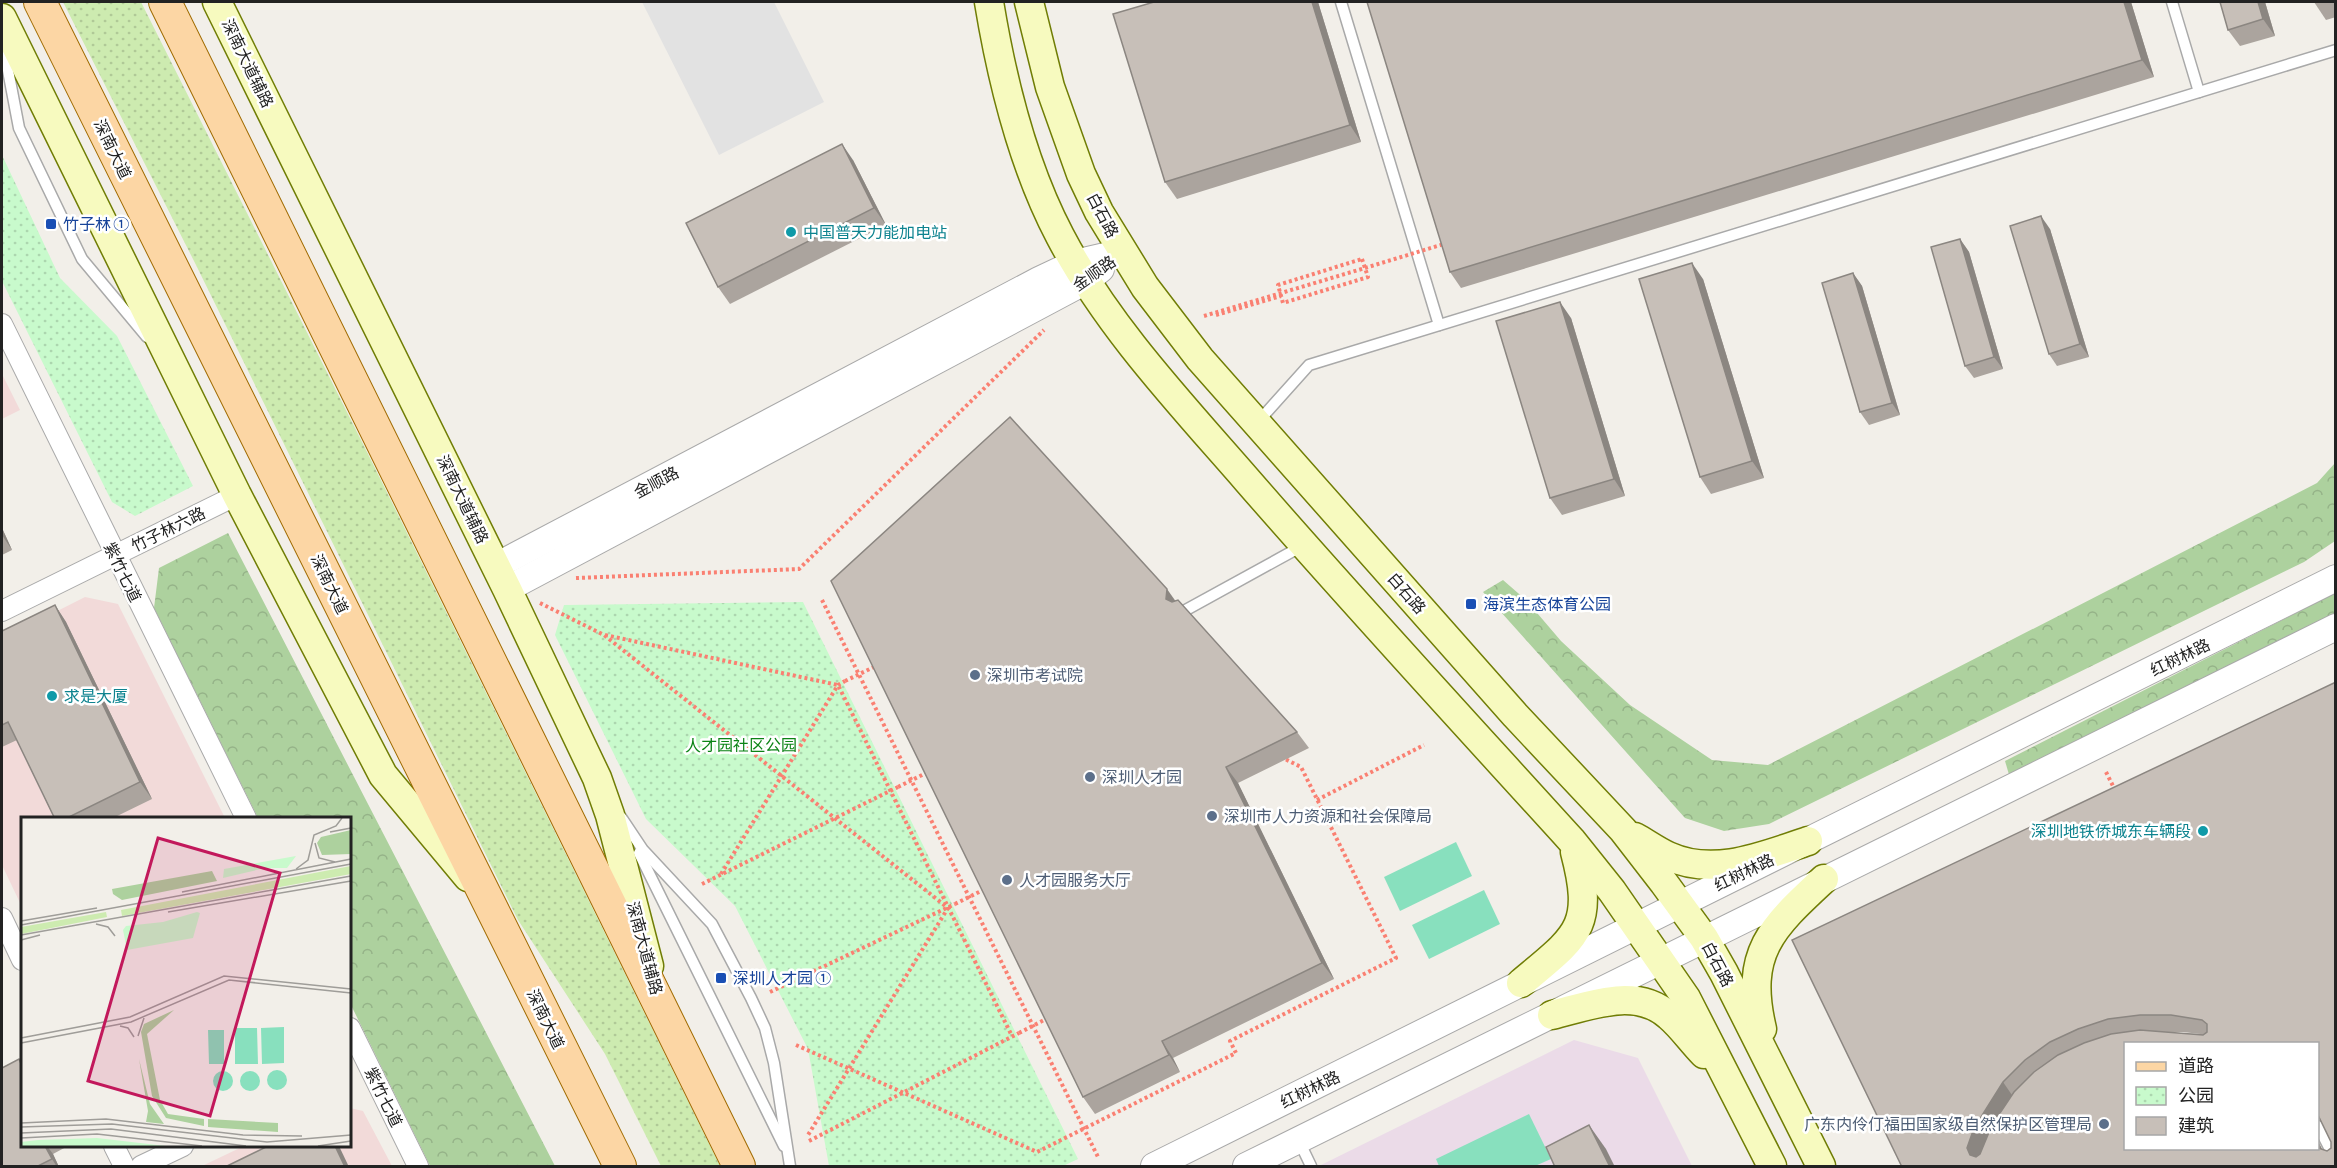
<svg xmlns="http://www.w3.org/2000/svg" width="2337" height="1168" font-family="'Asap Condensed','Noto Sans SC',sans-serif">
<style>
.commercial{fill:#f2dad9}
.railway{fill:#ebdbe8}
.grass{fill:url(#grass-dots)}
.forest{fill:url(#forest-crowns)}
.park{fill:url(#park-dots)}
.pitch{fill:#88e0be}
.parking{fill:#e2e2e2}
.lines{fill:none;stroke-linecap:round;stroke-linejoin:round}
.service-casing{stroke:#a9a9a9;stroke-width:13}
.minor-casing{stroke:#a9a9a9;stroke-width:22}
.tertiary-casing{stroke:#a9a9a9;stroke-width:28}
.secondary-casing{stroke:#707d05;stroke-width:31}
.primary-casing{stroke:#a06b00;stroke-width:34}
.path{stroke:#fa8072;stroke-width:4;stroke-dasharray:3 3;stroke-linecap:butt}
.service{stroke:#fff;stroke-width:10}
.minor{stroke:#fff;stroke-width:20}
.tertiary{stroke:#fff;stroke-width:26}
.secondary{stroke:#f7fabf;stroke-width:28}
.primary{stroke:#fcd6a4;stroke-width:32}
.path-bridge{stroke:#fa8072;stroke-width:4;stroke-dasharray:3 3;stroke-linecap:butt}
.wall{fill:#aba49e;fill-rule:evenodd}
.shaded-wall{fill:#8b8681}
.building{fill:#c7bfb8;stroke:#8b8681;stroke-width:1.5;fill-rule:evenodd}
.transit-dot{fill:#1a4fb4;stroke:#fff;stroke-width:2}
.culture-dot{fill:#0f9aa8;stroke:#fff;stroke-width:2}
.service-dot{fill:#5c6f8a;stroke:#fff;stroke-width:2}
.labels{text-anchor:middle;dominant-baseline:central;stroke-width:5;stroke-linejoin:round;paint-order:stroke}
.street-label{font-size:16px;fill:#222;stroke:#fff}
.transit-label{font-size:16px;fill:#164399;stroke:#fff;text-anchor:start}
.culture-label{font-size:16px;fill:#0d838f;stroke:#fff;text-anchor:start}
.service-label{font-size:16px;fill:#4e5e75;stroke:#fff;text-anchor:start}
.park-label{font-size:16px;fill:#0c8416;stroke:#fff}
.inset-road{fill:none;stroke:#9f9d99;stroke-width:1.5}
.view{fill:#c2185b;fill-opacity:0.15;stroke:#c2185b;stroke-width:3}
.inset-edge{fill:none;stroke:#222;stroke-width:3}
</style>
<defs>
<pattern id="grass-dots" width="8" height="8" patternUnits="userSpaceOnUse" patternTransform="scale(1.5)"><rect width="8" height="8" fill="#cdebb0"/><path d="M2 2h.1M6 6h.1" fill="none" stroke="#b0c997" stroke-width="1.8" stroke-linecap="round"/></pattern>
<pattern id="forest-crowns" width="20" height="18" patternUnits="userSpaceOnUse" patternTransform="scale(1.5)"><rect width="20" height="18" fill="#add19e"/><path d="M2 6a3 3 0 1 1 6 0M12 15a3 3 0 1 1 6 0" fill="none" stroke="#95b388"/></pattern>
<pattern id="park-dots" width="8" height="8" patternUnits="userSpaceOnUse" patternTransform="scale(1.5)"><rect width="8" height="8" fill="#c8facc"/><path d="M2 2h.1M6 6h.1" fill="none" stroke="#acd6af" stroke-width="1.8" stroke-linecap="round"/></pattern>
</defs>
<rect width="100%" height="100%" fill="#f2efe9"/>
<g class="commercial">
<polygon points="2,374 20,410 2,419"/>
<polygon points="85,597 118,604 225,818 22,818 22,907 2,865 2,639"/>
<polygon points="350,1108 363,1111 392,1166 202,1166 244,1146 350,1146"/>
</g>
<polygon class="railway" points="1574,1040 1638,1058 1692,1166 1319,1166"/>
<polygon class="grass" points="63,2 141,2 365,448 720,1166 661,1166 605,1054 518,920 196,265"/>
<g class="forest">
<polygon points="2335,463 2335,541 2304,562 1769,824 1724,831 1685,818 1483,592 1503,580 1526,600 1561,641 1630,705 1712,760 1768,765 2317,483"/>
<polygon points="228,533 555,1166 430,1166 350,1003 350,818 258,818 154,608 159,568"/>
<polygon points="2335,593 2335,616 2010,778 2005,761"/>
</g>
<g class="park">
<polygon points="2,155 60,278 117,336 193,486 135,516 112,502 2,281"/>
<polygon points="803,602 1078,1159 1063,1166 829,1166 808,1049 735,906 646,819 555,635 564,605"/>
</g>
<g class="pitch">
<polygon points="1456,842 1472,876 1400,911 1384,877"/>
<polygon points="1484,890 1500,924 1429,959 1412,925"/>
<polygon points="1529,1114 1551,1159 1535,1166 1439,1166 1436,1159"/>
</g>
<polygon class="parking" points="642,2 774,2 824,102 719,155"/>
<g class="lines">
<g class="service-casing">
<g id="service">
<polyline points="1341,2 1439,325"/>
<polyline points="2172,2 2199,92"/>
<polyline points="3,44 19,128 82,259 147,337"/>
<polyline points="1257,423 1309,365 2336,50"/>
<polyline points="1184,611 1304,545"/>
<polyline points="621,817 643,850 712,924 751,998 765,1028 774,1063 790,1166"/>
<polyline points="639,853 784,1146"/>
<polyline points="2318,1126 2336,1161"/>
<polyline points="1299,1141 1311,1166"/>
</g>
</g>
<g class="minor-casing">
<g id="minor">
<polyline points="2,324 246,818"/>
<polyline points="2,611 237,495"/>
<polyline points="2,918 22,960"/>
<polyline points="350,1028 418,1166"/>
<polyline points="114,1146 124,1166"/>
<polyline points="141,1166 183,1146"/>
</g>
</g>
<g class="tertiary-casing">
<g id="tertiary">
<polyline points="496,566 1039,280 1075,263 1123,252"/>
<polyline points="507,589 1086,281 1101,269"/>
<polyline points="1154,1166 2336,578"/>
<polyline points="1246,1166 2336,627"/>
</g>
</g>
<g class="secondary-casing">
<g id="secondary">
<polyline points="217,2 507,589 597,778 610,815 649,966"/>
<path d="M 989,2 C 1002,81 1022,164 1060,236 C 1107,326 1180,403 1247,480 C 1353,602 1463,721 1572,841 L 1612,891 L 1686,998 L 1772,1166"/>
<polyline points="1029,2 1050,87 1081,174 1099,212 1145,287 1200,359 1515,715 1623,830 1664,883 1704,938 1724,973 1821,1166"/>
<polyline points="2,18 237,495 383,775 468,877"/>
<path d="M 1635,837 C 1646,843 1657,851 1668,856 C 1714,877 1763,856 1808,841"/>
<path d="M 1521,983 C 1577,936 1595,928 1575,852"/>
<path d="M 1552,1015 C 1589,1006 1636,986 1669,1016 C 1682,1027 1692,1042 1704,1054"/>
<path d="M 1762,1029 C 1744,953 1771,928 1824,879"/>
</g>
</g>
<g class="primary-casing">
<g id="primary">
<polyline points="40,2 620,1166"/>
<polyline points="165,2 739,1166"/>
</g>
</g>
<g class="path">
<polyline points="1216,315 1281,296"/>
<polyline points="1204,316 1365,268"/>
<polyline points="576,578 799,569 1044,330"/>
<polyline points="822,600 1099,1159"/>
<polyline points="540,603 604,635 948,908 808,1135"/>
<polyline points="605,635 838,685 1012,1036"/>
<polyline points="2106,772 2115,790"/>
<polyline points="1317,800 1424,745"/>
<polyline points="721,874 838,685 845,681"/>
<polyline points="702,884 898,787"/>
<polyline points="770,992 955,904"/>
<polyline points="796,1045 1037,1152 1236,1053 1230,1041 1396,958 1301,767 1283,758"/>
<polyline points="809,1141 1019,1033"/>
</g>
<use href="#service" class="service"/>
<use href="#minor" class="minor"/>
<use href="#tertiary" class="tertiary"/>
<use href="#secondary" class="secondary"/>
<use href="#primary" class="primary"/>
<g class="path-bridge">
<polygon points="1362,259 1368,277 1283,303 1278,285"/>
<polyline points="1365,268 1444,244"/>
<polyline points="845,681 876,666"/>
<polyline points="898,787 928,772"/>
<polyline points="955,904 985,889"/>
<polyline points="1019,1033 1048,1018"/>
</g>
</g>
<g class="wall">
<polygon points="1318,2 1361,142 1177,199 1165,182"/>
<polygon points="1367,2 2131,2 2154,77 1461,288 1450,272"/>
<polygon points="2220,2 2265,2 2275,36 2240,46 2228,30"/>
<polygon points="2314,2 2336,2 2336,17 2326,20"/>
<polygon points="853,160 886,225 730,304 718,287"/>
<polygon points="2050,229 2089,357 2057,366 2049,354"/>
<polygon points="1960,239 1969,252 2003,369 1974,378 1965,366"/>
<polygon points="1853,273 1862,286 1900,415 1869,425 1860,412"/>
<polygon points="1703,279 1764,478 1711,494 1700,477"/>
<polygon points="1571,318 1625,496 1562,515 1550,498"/>
<polygon points="2,528 12,550 2,555"/>
<polygon points="1176,601 1297,732 1309,748 1238,783 1334,979 1173,1058 1180,1072 1095,1114 1083,1097"/>
<polygon points="55,605 66,622 152,799 111,819 55,819 17,740 2,747 2,631"/>
<path d="M 2336,682 L 2336,1167 L 1902,1167 ZM 2161,1032 L 2183,1032 L 2200,1034 ZM 2126,1044 L 2318,1044 L 2318,1119 L 2320,1119 L 2331,1142 L 2331,1148 L 2327,1151 L 2322,1150 L 2318,1141 L 2318,1149 Z"/>
<polygon points="19,1059 22,1064 22,1146 65,1146 66,1147 53,1154 59,1167 2,1167"/>
</g>
<g class="shaded-wall">
<polygon points="1312,2 1318,2 1361,142 1350,125"/>
<polygon points="2124,2 2131,2 2154,77 2142,60"/>
<polygon points="2258,2 2265,2 2275,36 2263,19"/>
<polygon points="842,144 853,160 886,225 874,208"/>
<polygon points="2041,216 2050,229 2089,357 2080,344"/>
<polygon points="1960,239 1969,252 2003,369 1994,357"/>
<polygon points="1692,263 1703,279 1764,478 1752,461"/>
<polygon points="1853,273 1862,286 1900,415 1892,403"/>
<polygon points="1560,302 1571,318 1625,496 1614,479"/>
<polygon points="2,528 12,550 2,535"/>
<polygon points="1167,589 1179,606 1166,599"/>
<polygon points="55,605 66,622 152,799 140,782"/>
<polygon points="1226,767 1238,783 1334,979 1322,963"/>
<polygon points="1162,1041 1173,1058 1180,1072 1169,1055"/>
<polygon points="2003,1082 2014,1098 1979,1164 1970,1155 1967,1148 1974,1128"/>
<polygon points="1589,1125 1606,1149 1615,1167 1610,1167"/>
<polygon points="2318,1141 2330,1165 2318,1147"/>
<polygon points="45,1146 47,1146 53,1154 59,1167 57,1167 52,1159"/>
<polygon points="335,1146 339,1146 349,1167 345,1167"/>
</g>
<g class="building">
<polygon points="1154,2 1312,2 1350,125 1165,182 1113,14"/>
<polygon points="1367,2 2124,2 2142,60 1450,272"/>
<polygon points="2220,2 2258,2 2263,19 2228,30"/>
<polygon points="842,144 874,208 718,287 686,223"/>
<polygon points="2041,216 2080,344 2049,354 2010,226"/>
<polygon points="1960,239 1994,357 1965,366 1931,247"/>
<polygon points="1692,263 1752,461 1700,477 1639,279"/>
<polygon points="1853,273 1892,403 1860,412 1822,283"/>
<polygon points="1560,302 1614,479 1550,498 1496,321"/>
<polygon points="1010,417 1167,589 1166,599 1172,602 1178,600 1297,732 1226,767 1322,963 1162,1041 1169,1055 1083,1097 831,581"/>
<polygon points="55,605 140,782 65,819 55,819 8,722 2,725 2,631"/>
<path d="M 2336,682 L 2336,1167 L 1902,1167 L 1792,940 ZM 2140,1015 L 2171,1015 L 2202,1020 L 2207,1024 L 2207,1032 L 2203,1035 L 2140,1030 L 2111,1034 L 2084,1043 L 2058,1055 L 2034,1072 L 2014,1092 L 1992,1125 L 1980,1154 L 1976,1157 L 1970,1155 L 1967,1148 L 1974,1128 L 2003,1082 L 2025,1060 L 2050,1042 L 2078,1029 L 2108,1019 ZM 2126,1044 L 2318,1044 L 2318,1115 L 2331,1142 L 2331,1148 L 2327,1151 L 2318,1148 L 2318,1147 L 2318,1149 L 2126,1149 Z"/>
<polygon points="19,1059 22,1066 22,1146 45,1146 52,1159 36,1167 2,1167 2,1068"/>
<polygon points="1589,1125 1610,1167 1555,1167 1546,1147"/>
<polygon points="268,1146 335,1146 345,1167 225,1167"/>
</g>
<g class="transit-dot">
<rect x="45" y="218" width="12" height="12" rx="3"/>
<rect x="1465" y="598" width="12" height="12" rx="3"/>
<rect x="715" y="972" width="12" height="12" rx="3"/>
</g>
<g class="culture-dot">
<circle cx="791" cy="232" r="6"/>
<circle cx="52" cy="696" r="6"/>
<circle cx="2203" cy="831" r="6"/>
</g>
<g class="service-dot">
<circle cx="975" cy="675" r="6"/>
<circle cx="1090" cy="777" r="6"/>
<circle cx="1212" cy="816" r="6"/>
<circle cx="1007" cy="880" r="6"/>
<circle cx="2104" cy="1124" r="6"/>
</g>
<g class="labels">
<g class="street-label">
<text transform="translate(248 63) rotate(64)">深南大道辅路</text>
<text transform="translate(113 149) rotate(64)">深南大道</text>
<text transform="translate(1103 215) rotate(62)">白石路</text>
<text transform="translate(1094 273) rotate(-35)">金顺路</text>
<text transform="translate(656 482) rotate(-28)">金顺路</text>
<text transform="translate(463 499) rotate(64)">深南大道辅路</text>
<text transform="translate(168 529) rotate(-26)">竹子林六路</text>
<text transform="translate(123 572) rotate(64)">紫竹七道</text>
<text transform="translate(330 584) rotate(64)">深南大道</text>
<text transform="translate(1407 593) rotate(49)">白石路</text>
<text transform="translate(2180 657) rotate(-26)">红树林路</text>
<text transform="translate(1744 872) rotate(-26)">红树林路</text>
<text transform="translate(645 948) rotate(75)">深南大道辅路</text>
<text transform="translate(1718 964) rotate(62)">白石路</text>
<text transform="translate(546 1019) rotate(64)">深南大道</text>
<text transform="translate(1310 1089) rotate(-26)">红树林路</text>
<text transform="translate(384 1097) rotate(64)">紫竹七道</text>
</g>
<g class="transit-label">
<text x="63" y="224">竹子林 ①</text>
<text x="1483" y="604">海滨生态体育公园</text>
<text x="733" y="978">深圳人才园 ①</text>
</g>
<g class="culture-label">
<text x="803" y="232">中国普天力能加电站</text>
<text x="64" y="696">求是大厦</text>
<text x="2191" y="831" text-anchor="end">深圳地铁侨城东车辆段</text>
</g>
<g class="service-label">
<text x="987" y="675">深圳市考试院</text>
<text x="1102" y="777">深圳人才园</text>
<text x="1224" y="816">深圳市人力资源和社会保障局</text>
<text x="1019" y="880">人才园服务大厅</text>
<text x="2092" y="1124" text-anchor="end">广东内伶仃福田国家级自然保护区管理局</text>
</g>
<g class="park-label">
<text x="741" y="745">人才园社区公园</text>
</g>
</g>
<g transform="translate(21 817)">
<rect width="330" height="330" fill="#f2efe9"/>
<path d="M 330,49 L 330,57 L 101,99 L 100,93 ZM 85,95 L 86,100 L 0,117 L 0,110 Z" fill="#cdebb0"/>
<path d="M 330,13 L 330,37 L 301,38 L 296,26 L 300,20 ZM 191,54 L 196,64 L 101,83 L 92,77 L 91,72 ZM 153,193 L 126,217 L 139,283 L 147,297 L 183,302 L 183,309 L 145,301 L 131,279 L 120,215 L 123,207 ZM 118,242 L 129,287 L 143,307 L 125,305 L 127,294 ZM 187,302 L 257,306 L 257,315 L 187,310 Z" fill="#add19e"/>
<path d="M 275,39 L 266,51 L 244,51 L 202,61 L 203,52 ZM 176,95 L 179,96 L 172,121 L 106,133 L 102,113 L 105,109 L 142,105 ZM 76,321 L 145,329 L 0,329 L 0,325 L 17,323 Z" fill="#c8facc"/>
<path d="M 263,210 L 263,246 L 241,247 L 240,211 ZM 214,211 L 236,211 L 237,247 L 214,247 ZM 187,213 L 203,213 L 203,247 L 188,247 ZM246 263a10 10 0 1 1 20 0a10 10 0 1 1-20 0ZM219 264a10 10 0 1 1 20 0a10 10 0 1 1-20 0ZM192 264a10 10 0 1 1 20 0a10 10 0 1 1-20 0Z" fill="#88e0be"/>
<path class="inset-road" d="M 309,15 L 330,11M 294,26 L 298,41 L 314,45M 275,52 L 287,43 L 293,18 L 315,9 L 321,1M 161,75 L 330,42M 147,95 L 330,64M 0,104 L 76,91M 75,107 L 87,110 L 94,119M 0,108 L 330,47M 0,118 L 330,59M 0,123 L 19,118M 99,209 L 107,211 L 113,220M 117,219 L 123,201M 0,221 L 109,200 L 203,159 L 330,172M 0,226 L 110,205 L 208,163 L 330,176M 0,306 L 85,302 L 222,318 L 281,319M 0,310 L 91,307 L 246,325 L 330,318M 0,316 L 90,312 L 225,329M 0,321 L 76,317 L 181,329M 297,329 L 330,324"/>
<path class="view" d="M 137,21 L 259,56 L 189,299 L 67,264 Z"/>
<rect width="330" height="330" class="inset-edge"/>
</g>
<rect width="2337" height="1168" fill="none" stroke="#222222" stroke-width="6"/>
<rect x="2124" y="1042" width="195" height="108" fill="#ffffff" stroke="#a7a7a7" stroke-width="1.5"/>
<rect x="2136" y="1062" width="30" height="9" fill="#fcd6a4" stroke="#a7a7a7" stroke-width="1.5"/>
<text x="2178" y="1072" font-size="18" fill="#222222">道路</text>
<rect x="2136" y="1087" width="30" height="18" fill="url(#park-dots)" stroke="#a7a7a7" stroke-width="1.5"/>
<text x="2178" y="1102" font-size="18" fill="#222222">公园</text>
<rect x="2136" y="1117" width="30" height="18" fill="#c7bfb8" stroke="#a7a7a7" stroke-width="1.5"/>
<text x="2178" y="1132" font-size="18" fill="#222222">建筑</text>
</svg>
